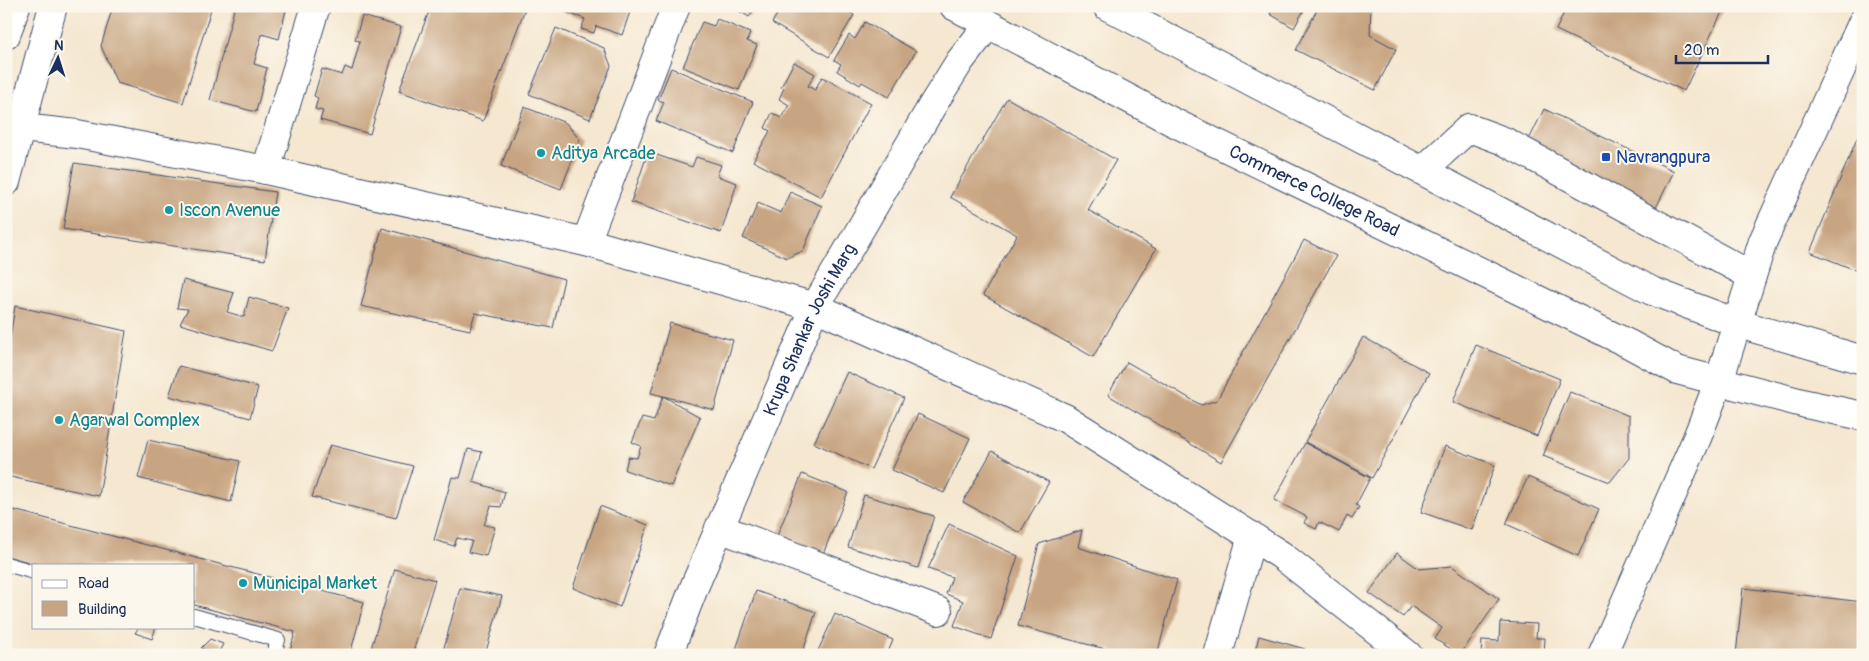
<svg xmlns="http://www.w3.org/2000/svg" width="1869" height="661" font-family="Pangolin,sans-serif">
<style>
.building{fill:#c8a582}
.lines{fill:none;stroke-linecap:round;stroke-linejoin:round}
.service-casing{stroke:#3c4b6f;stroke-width:16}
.minor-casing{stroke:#3c4b6f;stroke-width:30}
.tertiary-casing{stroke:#3c4b6f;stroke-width:30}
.secondary-casing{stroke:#3c4b6f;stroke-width:30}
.primary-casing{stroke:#3c4b6f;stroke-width:30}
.service{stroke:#fff;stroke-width:14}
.minor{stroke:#fff;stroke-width:28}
.tertiary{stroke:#fff;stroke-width:28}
.secondary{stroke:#fff;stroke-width:28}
.primary{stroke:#fff;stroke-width:28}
.culture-dot{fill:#0f9aa8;stroke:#fbf7ec;stroke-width:2}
.transit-dot{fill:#1a4fb4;stroke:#fbf7ec;stroke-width:2}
.labels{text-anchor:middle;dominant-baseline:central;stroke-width:4;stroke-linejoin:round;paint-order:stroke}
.culture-label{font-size:18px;fill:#0d838f;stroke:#fbf7ec;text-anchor:start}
.transit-label{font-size:18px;fill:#164399;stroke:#fbf7ec;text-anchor:start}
.street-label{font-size:18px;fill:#1b2f5e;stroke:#fbf7ec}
</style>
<rect width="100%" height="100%" fill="#fbf7ec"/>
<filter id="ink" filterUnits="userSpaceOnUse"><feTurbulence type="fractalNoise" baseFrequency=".02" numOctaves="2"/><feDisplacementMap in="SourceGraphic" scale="10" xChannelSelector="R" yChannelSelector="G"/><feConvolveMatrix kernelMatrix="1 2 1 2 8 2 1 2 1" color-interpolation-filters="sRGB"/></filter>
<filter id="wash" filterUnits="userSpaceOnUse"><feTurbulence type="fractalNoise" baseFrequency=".0096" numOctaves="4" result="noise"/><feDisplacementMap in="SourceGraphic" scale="20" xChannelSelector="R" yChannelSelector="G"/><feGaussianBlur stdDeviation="1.12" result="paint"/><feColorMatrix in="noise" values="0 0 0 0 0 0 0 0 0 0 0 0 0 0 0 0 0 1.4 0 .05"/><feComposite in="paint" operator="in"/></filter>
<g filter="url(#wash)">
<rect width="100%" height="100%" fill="#f5e7d0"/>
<g id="blocks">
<g class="building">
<polygon points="113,6 201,6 211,9 183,103 117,83 101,46"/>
<polygon points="235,6 287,6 279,39 262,34 254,64 267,68 256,112 210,100"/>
<polygon points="431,6 526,6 483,121 399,91"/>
<polygon points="567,6 632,6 622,35 596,26 594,33 581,29 585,19 565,12"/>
<polygon points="731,6 756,6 749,17"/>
<polygon points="782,6 840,6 854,15 829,57 772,23"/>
<polygon points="1274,6 1306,6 1294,28 1270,14"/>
<polygon points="1319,6 1371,6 1370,35 1396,49 1375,90 1296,50"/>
<polygon points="1567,6 1725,6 1684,91 1556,30"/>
<polygon points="362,16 401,27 370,134 320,120 323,111 315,109 318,98 314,96 322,69 342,75 345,67 352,70 360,41 355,40"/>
<polygon points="717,19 750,33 747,41 757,45 739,90 683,67 702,22 714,26"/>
<polygon points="865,22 916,51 889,97 862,82 860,85 837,71 841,64 834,60 849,35 855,39"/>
<polygon points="556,28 604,48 611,66 590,119 529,94"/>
<polygon points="794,62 815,74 808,86 815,90 822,77 871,103 821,197 753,161 770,131 765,128 772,113 781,118 789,105 779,99 784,88 781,87"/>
<polygon points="671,68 753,102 733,153 656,121 664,102 658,100"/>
<polygon points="1007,98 1116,160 1088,210 1156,249 1093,357 983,295 1017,235 950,197"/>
<polygon points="524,107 566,123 580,140 561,189 501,166"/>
<polygon points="1544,109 1674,171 1654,212 1524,150"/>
<polygon points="1858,136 1863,138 1863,273 1810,252"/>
<polygon points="648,152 692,167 696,157 721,165 717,176 737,183 721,233 631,202"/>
<polygon points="74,163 275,192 265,260 63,229"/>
<polygon points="790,192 822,206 803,251 787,258 743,238 758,203 781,213"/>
<polygon points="382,228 564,279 553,328 475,313 470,330 361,306"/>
<polygon points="1304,240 1336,256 1221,462 1108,395 1127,362 1201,405 1217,400"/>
<polygon points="183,280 234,293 227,312 244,317 249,297 288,308 272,351 180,324 188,309 177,308"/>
<polygon points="15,306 126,331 99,496 6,476 6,364"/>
<polygon points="670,323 733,340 714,410 663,396 700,417 671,486 625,470 628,457 637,458 641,446 632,442 642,418 654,421 663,396 651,393"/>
<polygon points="1363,337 1429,373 1372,478 1305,442"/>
<polygon points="1476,345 1560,379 1537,436 1453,402"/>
<polygon points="179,366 258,387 250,418 169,396"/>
<polygon points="847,372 904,398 871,469 814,443"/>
<polygon points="1570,392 1629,416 1629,458 1610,482 1543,456"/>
<polygon points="918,414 970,438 944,493 892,470"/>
<polygon points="148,440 240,461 231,502 138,478"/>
<polygon points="1305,443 1370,478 1356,505 1359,507 1352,519 1347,516 1339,532 1319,522 1316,529 1304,523 1307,517 1274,500"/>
<polygon points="330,445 413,466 396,518 312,497"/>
<polygon points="1445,446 1495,465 1472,530 1421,512"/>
<polygon points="468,449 482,452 473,482 505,492 501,507 491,506 484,525 495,527 486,556 468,552 472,541 457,538 454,546 434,540 452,477 460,478"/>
<polygon points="992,451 1049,482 1020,533 963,502"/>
<polygon points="802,474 848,492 823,554 777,536"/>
<polygon points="1528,477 1599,509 1578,556 1506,524"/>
<polygon points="864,495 934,516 918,568 848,547"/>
<polygon points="600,506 648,525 620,607 573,588"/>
<polygon points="6,508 364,602 350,655 289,655 295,632 194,605 194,565 40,565 6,556"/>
<polygon points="949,524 1018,556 991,639 954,626 963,601 946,594 952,577 928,569"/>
<polygon points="1082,530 1078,547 1177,580 1157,655 1128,655 1018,626 1039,544"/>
<polygon points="1397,553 1419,569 1452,566 1499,599 1460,655 1435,639 1442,628 1411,606 1403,617 1369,593"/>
<polygon points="395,569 435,580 412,655 369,655"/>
<polygon points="460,588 502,596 485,655 442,655"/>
<polygon points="1743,588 1863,602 1863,655 1736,655"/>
<polygon points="756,591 816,612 802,655 734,655"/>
<polygon points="835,614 893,640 887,655 816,655"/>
<polygon points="1500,622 1537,624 1536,638 1545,638 1544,655 1481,655 1482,640 1499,641"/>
<polygon points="139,627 156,627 152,639 135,633"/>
<polygon points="1259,636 1305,649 1303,655 1254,655"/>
<polygon points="210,639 223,644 218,654 201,648"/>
</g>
</g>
</g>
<g filter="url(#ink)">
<use href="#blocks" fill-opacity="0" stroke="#3c4b6f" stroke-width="1"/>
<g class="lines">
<g class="service-casing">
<g id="service">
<polyline points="6,564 34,572"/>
<polyline points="194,616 278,640 274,655"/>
</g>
</g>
<g class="minor-casing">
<g id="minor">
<polyline points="22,128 77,134 266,170 586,242 815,307 1065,418 1281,555 1408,655"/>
<polyline points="266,170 316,6"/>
<polyline points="1423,170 1469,128 1504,141 1752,276"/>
<polyline points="586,242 676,6"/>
<polyline points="719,528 938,611"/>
<polyline points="1218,655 1252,536"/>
</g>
</g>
<g class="tertiary-casing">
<g id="tertiary">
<path id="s1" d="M 668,655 L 695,585 L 815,307 L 932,106 L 960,61 L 988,25"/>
<polyline points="1602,655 1697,438 1719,381 1763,241 1863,21"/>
</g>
</g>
<g class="secondary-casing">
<g id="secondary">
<path id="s2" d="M 954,6 L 1171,121 L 1629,344 L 1677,370 L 1806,404 L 1863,416"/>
<polyline points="1107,6 1652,291 1739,324 1863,360"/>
</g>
</g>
<g class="primary-casing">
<g id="primary">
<polyline points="6,35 16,6"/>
<polyline points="6,182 53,6"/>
</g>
</g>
<use href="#service" class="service"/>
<use href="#minor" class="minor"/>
<use href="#tertiary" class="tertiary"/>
<use href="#secondary" class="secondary"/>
<use href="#primary" class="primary"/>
</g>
</g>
<g class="culture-dot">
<circle cx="541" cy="153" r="5"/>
<circle cx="169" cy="210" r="5"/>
<circle cx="59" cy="420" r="5"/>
<circle cx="243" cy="583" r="5"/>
</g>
<rect class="transit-dot" x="1601" y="152" width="10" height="10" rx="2.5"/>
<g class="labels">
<g class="culture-label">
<text x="551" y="153">Aditya Arcade</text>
<text x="179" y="210">Iscon Avenue</text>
<text x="69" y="420">Agarwal Complex</text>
<text x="253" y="583">Municipal Market</text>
</g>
<g class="transit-label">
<text x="1616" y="157">Navrangpura</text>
</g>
<g class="street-label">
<text stroke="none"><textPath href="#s2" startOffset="405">Commerce College Road</textPath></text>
<text stroke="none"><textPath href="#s1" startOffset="355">Krupa Shankar Joshi Marg</textPath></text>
</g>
</g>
<rect width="1869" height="661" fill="none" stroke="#fbf7ec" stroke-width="25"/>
<rect x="32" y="564" width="162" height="65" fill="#fbf7ec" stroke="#a1a7b3"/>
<rect x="42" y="580" width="25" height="8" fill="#ffffff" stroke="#a1a7b3"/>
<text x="78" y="588" font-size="15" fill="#1b2f5e">Road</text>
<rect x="42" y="601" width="25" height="15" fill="#c8a582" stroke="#a1a7b3"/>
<text x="78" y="614" font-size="15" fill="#1b2f5e">Building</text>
<g transform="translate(58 58) rotate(4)" stroke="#fbf7ec" stroke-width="4" paint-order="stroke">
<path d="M0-4L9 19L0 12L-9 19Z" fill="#1b2f5e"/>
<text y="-8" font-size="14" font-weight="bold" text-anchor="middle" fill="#1b2f5e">N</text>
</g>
<path d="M1676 55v8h92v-8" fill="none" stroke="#1b2f5e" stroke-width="2.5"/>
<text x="1684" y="55" font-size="15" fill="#1b2f5e" stroke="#fbf7ec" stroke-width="4" paint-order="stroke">20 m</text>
</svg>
